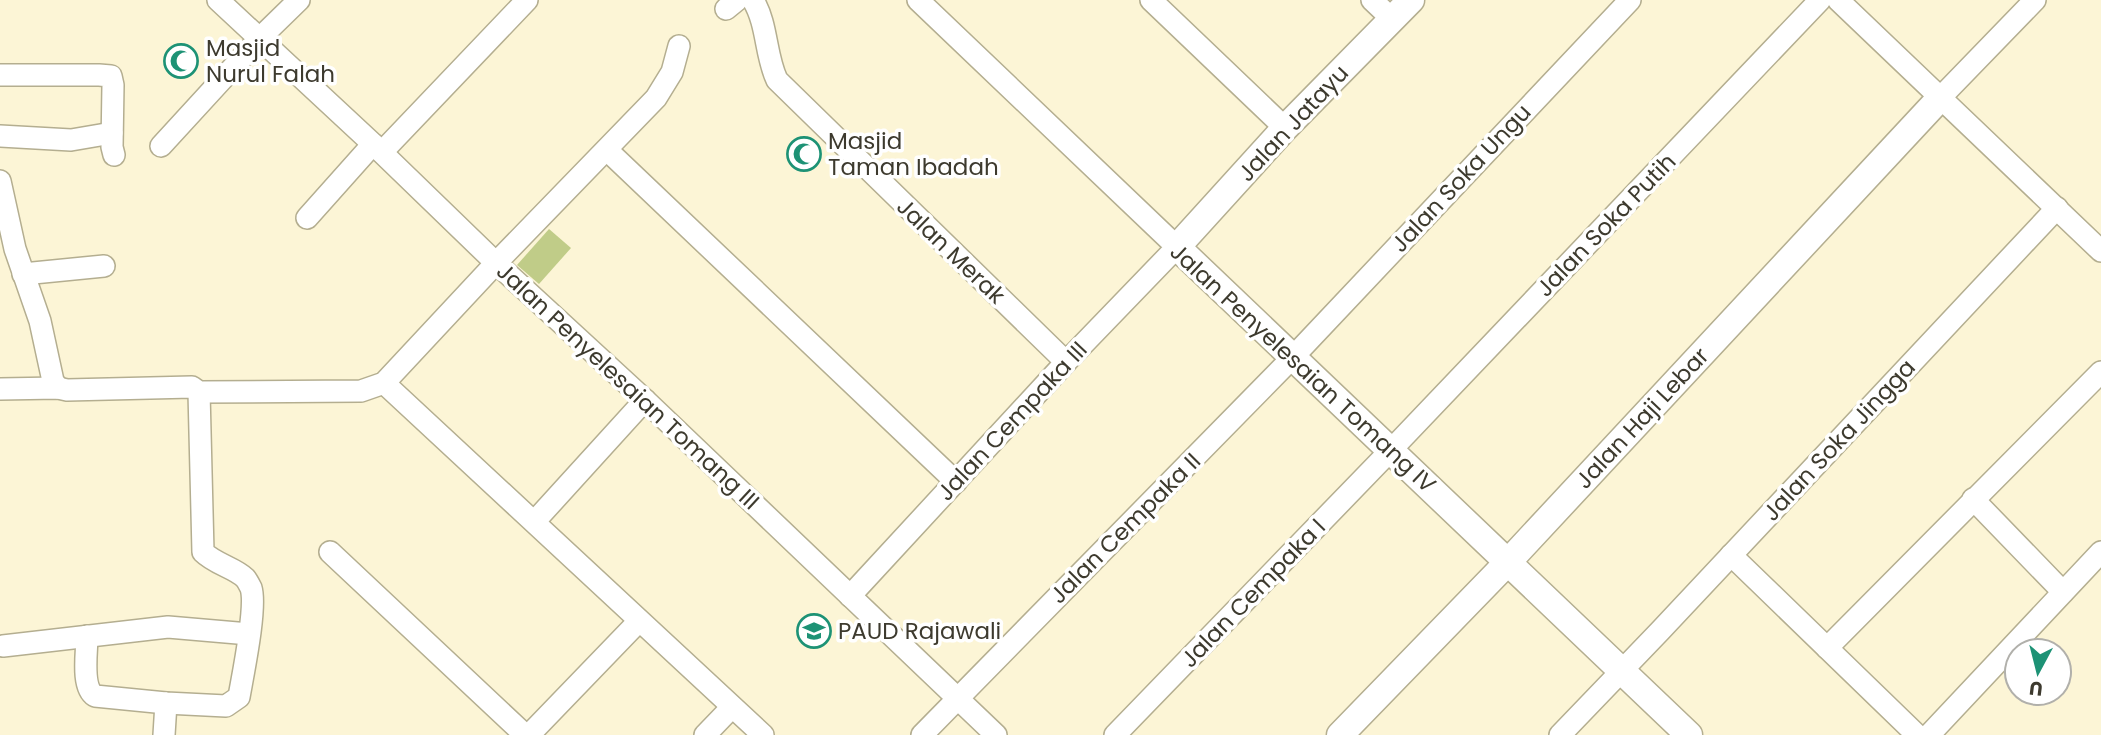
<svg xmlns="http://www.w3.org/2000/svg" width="2101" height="735" font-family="Poppins,sans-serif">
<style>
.green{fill:#c0cc88}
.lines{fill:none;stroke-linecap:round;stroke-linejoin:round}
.minor-casing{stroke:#b4ae90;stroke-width:24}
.tertiary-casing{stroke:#b4ae90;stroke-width:29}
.minor{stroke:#fff;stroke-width:21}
.tertiary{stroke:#fff;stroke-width:26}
.labels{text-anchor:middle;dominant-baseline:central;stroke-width:7;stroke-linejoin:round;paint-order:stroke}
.poi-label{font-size:23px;fill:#3d3a2e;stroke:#fff;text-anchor:start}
.street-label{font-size:23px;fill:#3d3a2e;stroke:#fff}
</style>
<rect width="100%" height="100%" fill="#fcf5d6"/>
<polygon class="green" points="549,229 571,248 539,284 517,265"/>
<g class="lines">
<g class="minor-casing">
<g id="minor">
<polyline points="218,0 373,144 496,263 645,400 996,735"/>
<path d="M 753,0 C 768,25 765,55 777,80 L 1066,362"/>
<polyline points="1151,0 1285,128"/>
<polyline points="1372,0 1392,19"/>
<polyline points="1838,0 2101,251"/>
<polyline points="726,9 737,0"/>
<polyline points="0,75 99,75 111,76 113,85 112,147 114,155"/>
<polyline points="1941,97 2035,0"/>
<polyline points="0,136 71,140 112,133"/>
<polyline points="161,146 260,38 299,0"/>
<polyline points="607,150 956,482"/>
<polyline points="382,152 527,0"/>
<polyline points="0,181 15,249 40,321 53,381 58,388"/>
<polyline points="307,218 373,144"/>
<polyline points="23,274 104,266"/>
<polyline points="384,383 763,735"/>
<polyline points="0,389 58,388 67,390 192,387 199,392 361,391 384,383 496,263 656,98 672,72 679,46"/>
<polyline points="1973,499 2063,592"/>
<polyline points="535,521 645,400"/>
<polyline points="330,552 525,735"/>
<polyline points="1731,555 1917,735"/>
<polyline points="850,596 1066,362 1177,247 918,0"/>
<path d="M 87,636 C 87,652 81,687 95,696 L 166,703 L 226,706 L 239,697 C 243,674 257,607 251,588 C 250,586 246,579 245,578 C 235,568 215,564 203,552 L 199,392"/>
<polyline points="3,646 168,627 249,634"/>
<polyline points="1827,648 2101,372"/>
<polyline points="164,735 166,703"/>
<polyline points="529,735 639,621"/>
<polyline points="705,735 732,707"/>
<polyline points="922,735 1293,357 1630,0"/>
<polyline points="1115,735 1391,450 1820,0"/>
<polyline points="1560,735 1660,631 2057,208"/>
<polyline points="1929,735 2101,552"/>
</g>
</g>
<g class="tertiary-casing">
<g id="tertiary">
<polyline points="1411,0 1285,128 1177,247 1689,735"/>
<polyline points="1340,735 1508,562 1941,97"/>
</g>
</g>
<use href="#minor" class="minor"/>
<use href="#tertiary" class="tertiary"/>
</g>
<defs>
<g id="mosque-ring" transform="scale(1.75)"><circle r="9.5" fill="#fff" stroke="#1d9275" stroke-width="1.5"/><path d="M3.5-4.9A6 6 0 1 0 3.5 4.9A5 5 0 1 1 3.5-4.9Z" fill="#1d9275"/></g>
<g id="school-ring" transform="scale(1.75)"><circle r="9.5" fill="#fff" stroke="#1d9275" stroke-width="1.5"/><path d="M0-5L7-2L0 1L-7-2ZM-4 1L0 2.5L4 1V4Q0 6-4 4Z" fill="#1d9275"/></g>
</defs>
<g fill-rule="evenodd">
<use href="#mosque-ring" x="181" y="61"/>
<use href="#mosque-ring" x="804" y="154"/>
<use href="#school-ring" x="814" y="631"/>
</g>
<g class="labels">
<g class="poi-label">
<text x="206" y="48">Masjid<tspan x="206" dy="26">Nurul Falah</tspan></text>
<text x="828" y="141">Masjid<tspan x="828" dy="26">Taman Ibadah</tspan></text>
<text x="838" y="631">PAUD Rajawali</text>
</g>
<g class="street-label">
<text transform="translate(1293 123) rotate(-47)">Jalan Jatayu</text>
<text transform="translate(1461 178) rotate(-47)">Jalan Soka Ungu</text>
<text transform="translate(1606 225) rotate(-46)">Jalan Soka Putih</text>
<text transform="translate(951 251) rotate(44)">Jalan Merak</text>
<text transform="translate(1303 368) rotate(43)">Jalan Penyelesaian Tomang IV</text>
<text transform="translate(628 386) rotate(43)">Jalan Penyelesaian Tomang III</text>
<text transform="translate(1642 418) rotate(-47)">Jalan Haji Lebar</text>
<text transform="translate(1012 421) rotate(-47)">Jalan Cempaka III</text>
<text transform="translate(1839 440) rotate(-47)">Jalan Soka Jingga</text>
<text transform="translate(1125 528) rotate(-45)">Jalan Cempaka II</text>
<text transform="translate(1253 593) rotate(-46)">Jalan Cempaka I</text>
</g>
</g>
<g transform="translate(2038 672) rotate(187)"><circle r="33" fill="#ffffff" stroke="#b1b0ab" stroke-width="2"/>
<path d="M0-5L12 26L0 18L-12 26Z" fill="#1d9275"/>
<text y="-10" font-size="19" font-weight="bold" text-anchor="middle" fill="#3d3a2e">U</text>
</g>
</svg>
